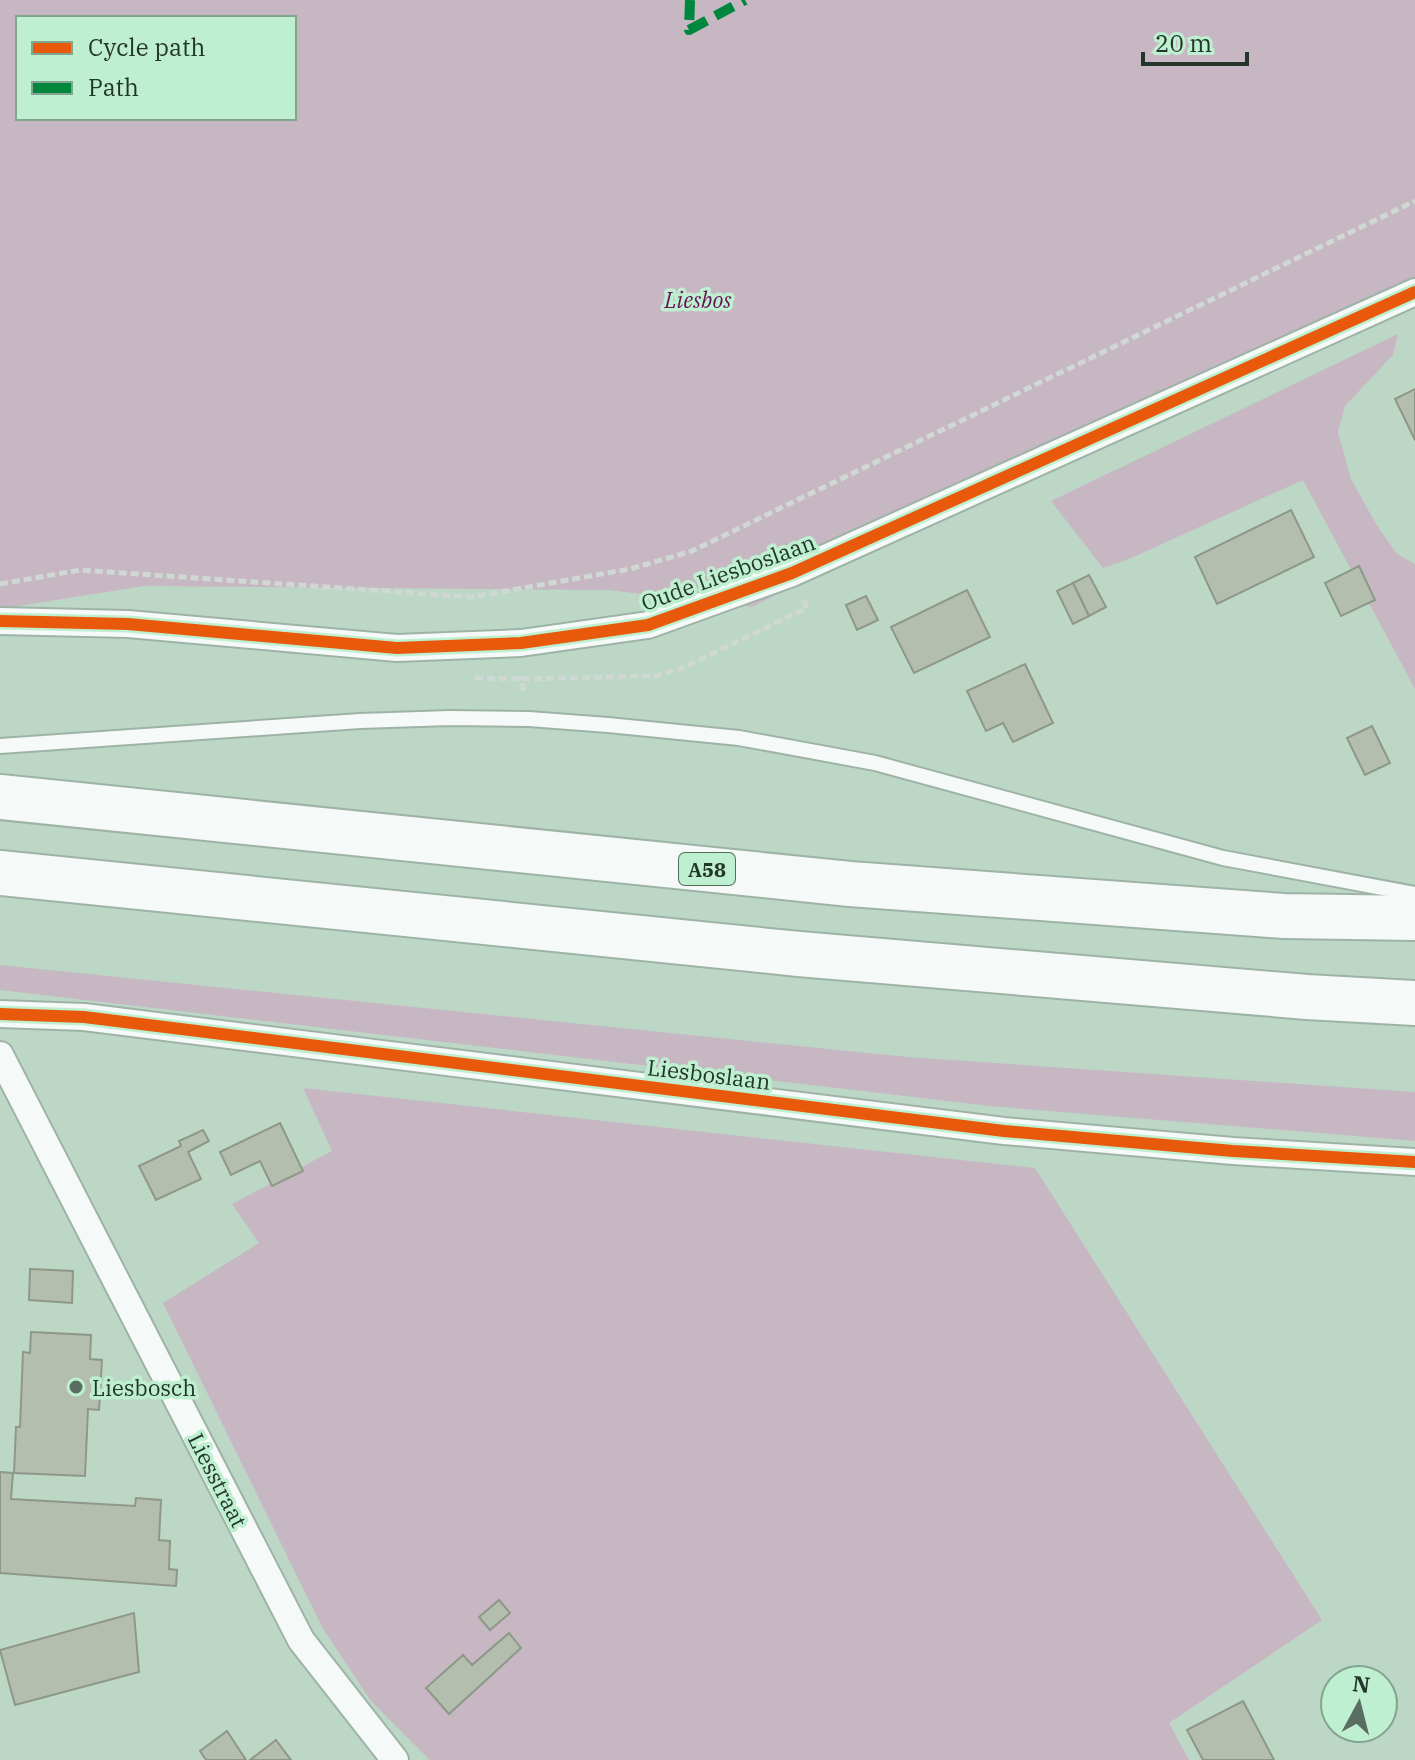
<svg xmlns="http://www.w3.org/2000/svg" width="1415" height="1760" font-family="'IBM Plex Serif',serif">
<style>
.green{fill:#c6b7c3;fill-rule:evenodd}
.building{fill:#b4beae;stroke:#8e9888;stroke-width:2}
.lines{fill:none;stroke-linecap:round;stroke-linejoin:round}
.lane-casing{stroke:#9eb3a6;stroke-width:18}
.street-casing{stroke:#9eb3a6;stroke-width:30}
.highway-casing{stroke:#9eb3a6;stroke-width:48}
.path{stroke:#d0d8d3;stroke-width:5;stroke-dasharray:8 4;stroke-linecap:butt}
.lane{stroke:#f5f9f7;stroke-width:14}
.street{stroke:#f5f9f7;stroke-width:26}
.highway{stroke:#f5f9f7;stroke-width:44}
.quiet{stroke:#00873e;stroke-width:10;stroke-dasharray:20 10;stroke-linecap:butt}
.cycleway-casing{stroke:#bfefd1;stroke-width:17}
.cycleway{stroke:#e8590c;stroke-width:12}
.poi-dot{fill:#596e61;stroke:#bfefd1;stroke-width:3}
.labels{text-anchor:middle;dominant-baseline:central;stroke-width:7;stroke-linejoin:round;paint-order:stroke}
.shield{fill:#bfefd1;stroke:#526e5c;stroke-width:2}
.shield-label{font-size:20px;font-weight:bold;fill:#23362a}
.park-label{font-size:22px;font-style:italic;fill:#651355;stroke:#bfefd1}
.street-label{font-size:22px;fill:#23362a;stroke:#bfefd1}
.poi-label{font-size:22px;fill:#23362a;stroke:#bfefd1;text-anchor:start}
</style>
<rect width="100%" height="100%" fill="#bdd7c7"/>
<g class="green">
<path d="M 0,0 L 1415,0 L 1415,280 L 752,607 L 608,590 L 144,586 L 0,609 ZM 18,18 L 294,18 L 294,118 L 18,118 Z"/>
<polygon points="1398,334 1393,355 1345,406 1338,432 1351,479 1376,524 1397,554 1415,564 1415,689 1303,480 1129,559 1103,568 1051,501"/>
<polygon points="0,965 908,1057 1415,1092 1415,1141 990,1106 0,990"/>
<polygon points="303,1088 1035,1168 1322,1620 1169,1723 1189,1760 430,1760 371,1701 322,1627 163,1303 259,1243 232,1204 332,1151"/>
</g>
<g class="building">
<polygon points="1415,389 1415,440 1395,399"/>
<polygon points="1291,510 1314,557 1217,604 1195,557"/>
<polygon points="1359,566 1375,600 1341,616 1325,583"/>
<polygon points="1089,575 1106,607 1089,616 1073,583"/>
<polygon points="1073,583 1089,616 1073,624 1057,591"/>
<polygon points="967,590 990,637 914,673 891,627"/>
<polygon points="866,596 878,620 857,630 846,605"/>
<polygon points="1025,664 1053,723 1013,742 1003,723 986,731 967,691"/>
<polygon points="1372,726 1390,763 1365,775 1347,738"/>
<polygon points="280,1123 303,1171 272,1186 260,1161 231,1175 220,1152"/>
<polygon points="203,1130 209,1141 188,1152 201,1179 156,1200 139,1166 181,1146 179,1141"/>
<polygon points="30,1269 73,1271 72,1303 29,1300"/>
<polygon points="31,1332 91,1335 90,1359 102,1360 99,1410 88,1409 85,1476 14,1473 16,1427 20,1427 23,1352 30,1353"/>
<polygon points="0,1472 13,1473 11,1499 135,1506 136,1498 161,1500 159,1540 170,1541 169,1569 177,1570 176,1586 0,1573"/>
<polygon points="499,1600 510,1613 490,1630 479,1617"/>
<polygon points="134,1613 139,1672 15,1705 0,1650"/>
<polygon points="509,1633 521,1648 449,1714 426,1688 463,1655 472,1665"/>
<polygon points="1243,1701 1274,1760 1203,1760 1187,1730"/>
<polygon points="227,1731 246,1760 206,1760 200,1751"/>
<polygon points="276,1740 291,1760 250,1760"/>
</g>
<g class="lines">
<g class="lane-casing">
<polyline id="lane" points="0,746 360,721 450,718 529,719 608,725 739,738 875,763 1223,858 1415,894"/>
</g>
<g class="street-casing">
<g id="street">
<polyline points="0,621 128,624 397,648 521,643 648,625 792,573 1415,292"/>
<polyline points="0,1014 84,1017 1004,1131 1233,1151 1415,1162"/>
<polyline points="0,1055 301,1640 395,1760"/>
</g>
</g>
<g class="highway-casing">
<g id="highway">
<polyline points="0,797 850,884 1284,916 1415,918"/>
<polyline points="0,873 799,954 1307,997 1415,1003"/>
</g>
</g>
<g class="path">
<polyline points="0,584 80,570 472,597 630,569 692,551 1415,201"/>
<polyline points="475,678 522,679"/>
<polyline points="523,691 522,679 654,676 678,670 807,608 803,598"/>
</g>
<use href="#lane" class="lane"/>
<use href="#street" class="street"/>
<use href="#highway" class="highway"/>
<polyline class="quiet" points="690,0 689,30 745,0"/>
<g class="cycleway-casing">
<g id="cycleway">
<polyline points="0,621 128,624 397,648 521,643 648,625 792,573 1415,292"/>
<polyline points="0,1014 84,1017 1004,1131 1233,1151 1415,1162"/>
</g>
</g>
<use href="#cycleway" class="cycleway"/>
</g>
<circle class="poi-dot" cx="76" cy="1387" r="8"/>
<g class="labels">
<rect class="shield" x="679" y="853" width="56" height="32" rx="6"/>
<g class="shield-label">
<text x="707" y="869">A58</text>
</g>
<g class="park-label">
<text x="698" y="299">Liesbos</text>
</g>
<g class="street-label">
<text transform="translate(728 572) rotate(-20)">Oude Liesboslaan</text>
<text transform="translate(709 1074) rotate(7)">Liesboslaan</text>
<text transform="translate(218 1480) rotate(63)">Liesstraat</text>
</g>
<g class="poi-label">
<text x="92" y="1387">Liesbosch</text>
</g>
</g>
<rect x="16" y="16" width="280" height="104" fill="#bfefd1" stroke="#81a58e" stroke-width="2"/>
<rect x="32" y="42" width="40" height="12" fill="#e8590c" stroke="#81a58e" stroke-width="2"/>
<text x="88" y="56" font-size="24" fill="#23362a">Cycle path</text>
<rect x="32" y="82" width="40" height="12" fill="#00873e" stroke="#81a58e" stroke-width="2"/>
<text x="88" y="96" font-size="24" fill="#23362a">Path</text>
<g transform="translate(1359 1704) rotate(7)"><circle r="38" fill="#bfefd1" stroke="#81a58e" stroke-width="2"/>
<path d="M0-6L14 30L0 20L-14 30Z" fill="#596e61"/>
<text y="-12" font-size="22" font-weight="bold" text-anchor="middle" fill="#23362a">N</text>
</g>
<path d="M1143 52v12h104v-12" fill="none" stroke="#23362a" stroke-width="4"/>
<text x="1155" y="52" font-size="24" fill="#23362a" stroke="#bfefd1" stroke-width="6" paint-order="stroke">20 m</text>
</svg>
